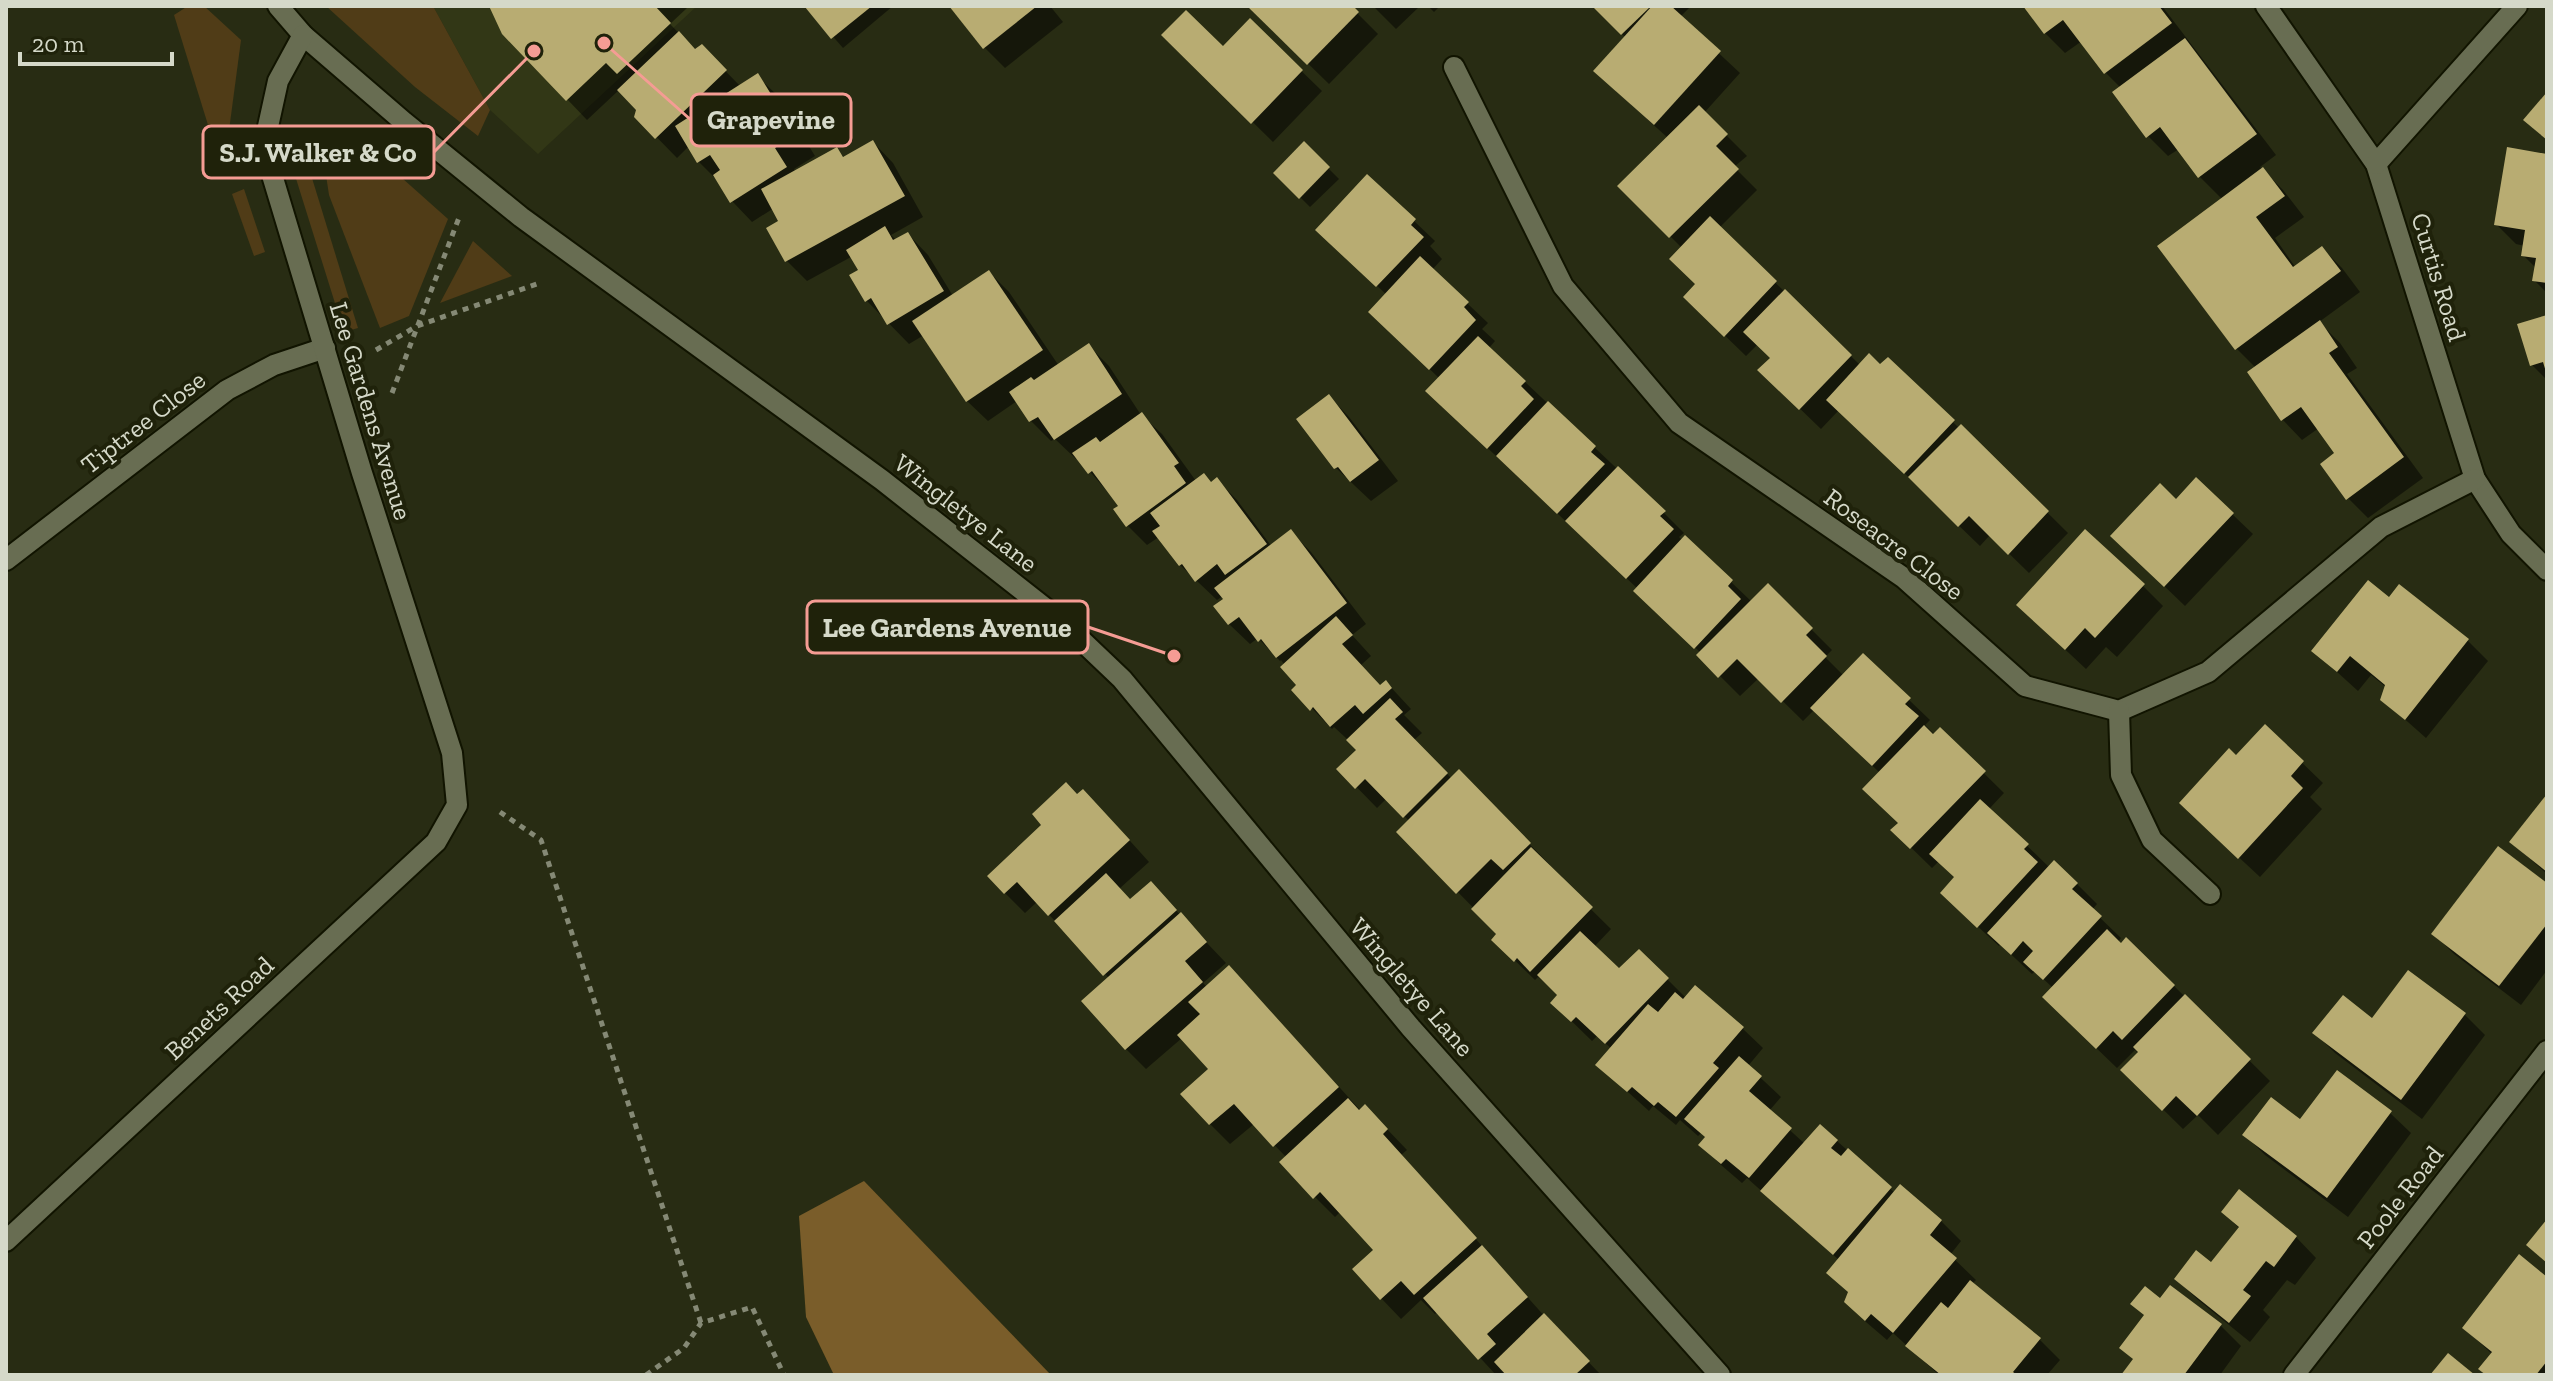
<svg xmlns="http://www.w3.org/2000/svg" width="2553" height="1381" font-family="'Zilla Slab',serif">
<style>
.built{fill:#323716}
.green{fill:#503c17}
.forest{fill:#7a5d2a}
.shadow{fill:#0007}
.building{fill:#b8ac72}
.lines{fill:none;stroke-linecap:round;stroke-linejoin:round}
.minor-casing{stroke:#111400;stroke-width:24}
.path{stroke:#858975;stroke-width:5;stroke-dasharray:6 6;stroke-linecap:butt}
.minor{stroke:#686d52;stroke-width:20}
.labels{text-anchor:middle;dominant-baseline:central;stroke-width:8;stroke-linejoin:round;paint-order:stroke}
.street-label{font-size:26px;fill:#d5d9c9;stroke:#1f220a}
.leader{fill:none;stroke:#f59c94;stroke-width:3}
.callout-dot{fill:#f59c94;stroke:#1f220a;stroke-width:3}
.callout{fill:#1f220a;stroke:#f59c94;stroke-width:3}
.callout-label{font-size:28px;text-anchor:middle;font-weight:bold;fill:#d5d9c9}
</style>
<rect width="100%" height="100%" fill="#282c13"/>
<polygon class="built" points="433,6 697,6 538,154 490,110"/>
<g class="green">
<polygon points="188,6 204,6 241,40 226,153 217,154 174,15"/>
<polygon points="326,6 433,6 490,110 478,136 415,87"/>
<polygon points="347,138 366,146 448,219 409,316 380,328 329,195 324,162 334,143"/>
<polygon points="308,165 358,328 344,332 293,169"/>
<polygon points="244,189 265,252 254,256 232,194"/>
<polygon points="473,241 512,276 440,303"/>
</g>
<polygon class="forest" points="864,1181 1051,1375 834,1375 806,1317 799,1216"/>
<g class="shadow">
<polygon points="491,6 685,6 687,8 670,24 696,51 702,47 741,87 757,76 778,96 815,156 794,169 796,173 836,150 845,158 873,142 893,163 923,217 891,235 897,241 908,234 928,255 953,296 989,272 1009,292 1059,366 1089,346 1109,366 1141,415 1162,434 1196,481 1212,483 1217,480 1237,500 1272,547 1291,532 1311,552 1366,624 1352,635 1371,656 1361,665 1381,687 1386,682 1411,709 1404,715 1422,733 1414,740 1452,779 1459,772 1550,865 1548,867 1611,929 1594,947 1619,971 1639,951 1686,998 1742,1028 1763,1048 1748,1066 1781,1097 1769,1111 1805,1144 1837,1141 1895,1193 1901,1187 1941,1221 1961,1241 1950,1255 1976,1280 1972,1284 2040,1340 2060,1360 2047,1375 1939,1375 1893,1333 1887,1340 1866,1322 1846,1301 1850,1294 1828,1272 1839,1260 1747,1178 1742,1183 1721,1165 1701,1144 1706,1138 1701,1133 1698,1136 1680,1120 1676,1125 1653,1106 1649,1111 1598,1065 1612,1049 1597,1036 1592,1041 1553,1003 1560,995 1538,977 1535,980 1494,940 1499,934 1399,832 1409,821 1387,798 1377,808 1339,769 1359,750 1334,727 1332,729 1294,690 1299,685 1281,660 1280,661 1258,638 1250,644 1229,624 1226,600 1223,596 1217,600 1180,565 1159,537 1147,545 1127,525 1120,506 1078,458 1076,459 1055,439 1051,441 1031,421 1017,401 988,421 967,401 924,335 909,344 867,301 861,271 851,257 807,281 787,261 781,221 774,208 752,222 732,201 719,182 699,162 689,146 677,158 636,116 638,110 619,90 587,120 504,33"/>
<polygon points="810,6 893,6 843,48 808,8"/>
<polygon points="952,6 1050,6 1063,22 1005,68 985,48"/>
<polygon points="1249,6 1350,6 1378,34 1329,84"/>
<polygon points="1373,6 1420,6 1396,29"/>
<polygon points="1428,6 1440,6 1434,12"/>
<polygon points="1594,6 1691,6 1680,17 1740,73 1704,113 1747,156 1734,167 1757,190 1719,228 1860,365 1880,367 1888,359 1959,428 1961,427 2068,533 2029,573 1990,535 1980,546 1839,410 1821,429 1760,370 1772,358 1758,344 1746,356 1685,297 1697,285 1682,248 1620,186 1668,138 1616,91 1626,38"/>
<polygon points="2025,6 2162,6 2276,155 2260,167 2283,190 2304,217 2275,238 2296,268 2322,248 2342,268 2360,292 2319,322 2340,343 2357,368 2347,374 2423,478 2368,518 2348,498 2337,453 2319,428 2302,440 2282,419 2256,368 2237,349 2160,247 2223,200 2200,177 2179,149 2168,156 2148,136 2121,88 2106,73 2082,41 2065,53 2045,33"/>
<polygon points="1250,21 1322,91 1273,142 1164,35 1223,49"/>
<polygon points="1304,144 1339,179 1310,207 1276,173"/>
<polygon points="2547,156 2547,293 2534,280 2536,268 2523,255 2525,246 2516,244 2496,224"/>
<polygon points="1368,177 1435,241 1430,246 1442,259 1432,270 1488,323 1482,329 1495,341 1489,348 1664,513 1684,533 1679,537 1683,541 1685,538 1752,602 1768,586 1832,650 1825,657 1844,676 1863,656 1930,720 1925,725 1935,735 1940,730 2004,793 1989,809 2050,868 2077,884 2097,904 2092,910 2121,938 2118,942 2174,986 2270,1081 2218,1135 2198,1115 2183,1129 2123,1070 2139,1054 2135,1050 2117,1068 2064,1017 2053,988 2035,971 2032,974 2000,944 1999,946 1963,913 1956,878 1939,861 1932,868 1893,830 1900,823 1880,773 1814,710 1803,721 1759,678 1740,696 1699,655 1701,653 1656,611 1638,589 1448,411 1440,379 1391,332 1387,295 1338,250"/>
<polygon points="2547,317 2547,380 2532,365"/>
<polygon points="1329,396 1349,417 1398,481 1371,501 1336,468"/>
<polygon points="2176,501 2232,514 2253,534 2185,606 2133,556"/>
<polygon points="2143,586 2163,606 2117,657 2106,647 2086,669 2039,625"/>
<polygon points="2400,586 2468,641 2488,661 2426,738 2382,699 2387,688 2371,675 2358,691 2314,651 2389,599"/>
<polygon points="2265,727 2323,783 2310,797 2322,809 2260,877 2202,823 2237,758"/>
<polygon points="1078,796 1104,812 1149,862 1119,889 1131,901 1150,883 1226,963 1203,983 1207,987 1249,988 1361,1111 1385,1127 1407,1150 1401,1155 1547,1319 1601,1375 1496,1375 1438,1312 1435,1314 1421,1300 1401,1319 1381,1298 1376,1250 1341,1211 1335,1217 1315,1197 1287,1158 1254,1124 1230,1144 1210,1124 1211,1069 1182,1038 1146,1069 1126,1049 1109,978 1037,902 1025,913 1005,893"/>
<polygon points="2547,797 2547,874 2511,842"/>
<polygon points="2547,886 2547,970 2521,1005 2454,954 2434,934"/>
<polygon points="2409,972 2465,1015 2485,1035 2422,1119 2335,1053 2315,1033 2372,1021"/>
<polygon points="2390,1113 2411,1133 2348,1217 2265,1155 2245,1135 2300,1121"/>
<polygon points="2223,1212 2296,1237 2316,1258 2295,1285 2287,1280 2263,1310 2270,1317 2250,1342 2197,1299 2176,1279 2212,1265 2240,1229"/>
<polygon points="2547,1279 2547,1375 2487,1375 2492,1354 2464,1328"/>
<polygon points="2171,1287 2221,1326 2241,1346 2220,1375 2124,1375 2135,1361 2122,1348 2145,1316 2133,1304 2161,1300"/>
</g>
<g class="building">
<polygon points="489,6 655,6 671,23 617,74 606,63 566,101 502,34"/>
<polygon points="807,6 872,6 831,39 805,7"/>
<polygon points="949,6 1037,6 983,49"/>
<polygon points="1247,6 1353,6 1359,12 1307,65"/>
<polygon points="1592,6 1651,6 1621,35"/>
<polygon points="1652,6 1671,6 1721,51 1654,125 1593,71"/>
<polygon points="2023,6 2159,6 2172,23 2104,74 2063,20 2044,34"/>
<polygon points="1186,10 1223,46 1250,18 1303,70 1251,124 1161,35"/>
<polygon points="679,31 695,49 702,44 727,70 655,139 634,117 636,110 617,90"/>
<polygon points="2185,38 2257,134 2198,178 2160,127 2146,138 2112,92"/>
<polygon points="758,73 796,135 775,148 787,167 730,203 713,175 720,170 710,155 697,163 675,126"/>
<polygon points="2547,92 2547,140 2523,120"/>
<polygon points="1699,105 1728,134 1716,146 1739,169 1669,238 1617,186"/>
<polygon points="873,140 905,196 785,262 766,228 778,221 761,189 837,147 843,157"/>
<polygon points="1304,141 1330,167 1299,199 1273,173"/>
<polygon points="2507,147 2547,154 2547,283 2532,281 2536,258 2521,256 2525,230 2494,225"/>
<polygon points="2263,167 2285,196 2256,217 2276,244 2293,267 2322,246 2341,271 2235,350 2157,246"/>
<polygon points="1367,174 1416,219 1411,225 1424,237 1376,287 1315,230"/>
<polygon points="1710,216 1777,281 1724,337 1683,297 1695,284 1669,259"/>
<polygon points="885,226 893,240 908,232 944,291 887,325 871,298 865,302 849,275 858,270 846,250"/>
<polygon points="1420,256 1469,302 1464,307 1476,320 1429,370 1368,312"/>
<polygon points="989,270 1043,350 966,402 912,321"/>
<polygon points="1785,289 1852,355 1799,410 1757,370 1770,358 1743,332"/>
<polygon points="2547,315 2547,372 2546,372 2543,362 2530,366 2517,324"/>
<polygon points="2320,320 2338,347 2329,353 2404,457 2346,500 2320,464 2334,453 2301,407 2281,421 2247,372"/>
<polygon points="1478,336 1526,381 1521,386 1534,399 1487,449 1425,391"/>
<polygon points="1089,343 1122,394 1054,440 1038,417 1029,422 1009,392 1031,377 1034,380"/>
<polygon points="1869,353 1880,364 1888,357 1955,420 1904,474 1826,400"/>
<polygon points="1329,394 1379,460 1350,482 1338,467 1334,469 1296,419"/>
<polygon points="1548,401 1596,446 1591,452 1605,464 1557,514 1496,456"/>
<polygon points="1142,412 1179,463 1174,466 1186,483 1126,527 1113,509 1118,506 1092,471 1088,474 1072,453 1096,437 1100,442"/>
<polygon points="1961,424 2049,511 2008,555 1969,516 1958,527 1908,477"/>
<polygon points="1618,466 1666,511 1660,516 1674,529 1626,579 1565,521"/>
<polygon points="1204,473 1211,482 1217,477 1267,544 1225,575 1217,564 1195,582 1182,564 1179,566 1152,531 1160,526 1150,513"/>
<polygon points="2196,477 2234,513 2164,587 2110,536 2160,483 2176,499"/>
<polygon points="1291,529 1347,603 1276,658 1261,639 1258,642 1239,617 1228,625 1213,606 1223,599 1214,588"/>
<polygon points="2085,529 2145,584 2095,638 2085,628 2065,650 2016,605"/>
<polygon points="1685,535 1733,580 1728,586 1741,599 1694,649 1633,591"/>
<polygon points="2368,580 2389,597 2399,584 2469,639 2405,720 2380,700 2385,685 2350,656 2337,672 2311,651"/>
<polygon points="1768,583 1813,628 1806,635 1827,656 1781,703 1737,659 1718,678 1696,655"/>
<polygon points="1336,616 1353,635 1342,644 1380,685 1386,680 1392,688 1363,714 1355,705 1330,727 1313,707 1310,711 1291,690 1296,685 1280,667"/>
<polygon points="1863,653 1911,698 1905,704 1919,716 1872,766 1810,708"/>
<polygon points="1390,698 1403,712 1395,719 1448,773 1403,818 1365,779 1355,789 1336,769 1356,750 1346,740"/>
<polygon points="2265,724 2304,761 2291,776 2303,788 2238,859 2179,803 2229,748 2236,755"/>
<polygon points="1924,725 1933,734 1940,727 1986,771 1910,849 1890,830 1898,823 1862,789"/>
<polygon points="1459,769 1531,843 1503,870 1491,859 1456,894 1396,832"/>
<polygon points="1066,782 1077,794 1083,789 1130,840 1048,916 1017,882 1004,894 987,876 1041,825 1032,814"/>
<polygon points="2547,794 2547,872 2509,842"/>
<polygon points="1980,799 2029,844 2024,849 2038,862 1977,928 1940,893 1954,877 1929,854"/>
<polygon points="2498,846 2547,883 2547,924 2499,986 2431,934"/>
<polygon points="1531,847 1593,907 1530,972 1517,958 1514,962 1491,940 1496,934 1471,909"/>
<polygon points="2054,860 2078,883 2072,889 2102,916 2043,980 2023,962 2033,951 2023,941 2011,955 1987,933"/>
<polygon points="1106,873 1130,899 1151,881 1177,910 1103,976 1054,921"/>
<polygon points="1181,912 1207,942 1185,961 1203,982 1125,1050 1081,1001"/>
<polygon points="2107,929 2121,943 2126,937 2175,985 2122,1040 2113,1031 2096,1049 2042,997"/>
<polygon points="1580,931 1619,968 1639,949 1669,978 1605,1044 1576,1017 1571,1022 1550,1003 1557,995 1537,975"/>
<polygon points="1229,965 1339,1087 1273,1147 1234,1104 1209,1125 1180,1094 1208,1069 1177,1035 1200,1014 1188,1002"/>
<polygon points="2408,970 2466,1013 2401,1100 2312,1033 2343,995 2372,1018"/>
<polygon points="1695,985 1744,1027 1713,1063 1719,1068 1676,1117 1658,1102 1654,1106 1632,1087 1627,1092 1595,1065 1648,1004 1658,1012 1675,992 1683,999"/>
<polygon points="2185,994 2251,1059 2197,1116 2176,1096 2162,1111 2120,1070 2138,1052 2133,1047"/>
<polygon points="1739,1056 1762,1076 1749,1091 1792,1128 1749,1178 1726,1159 1721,1164 1698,1145 1705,1137 1684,1119"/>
<polygon points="2337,1070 2392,1111 2327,1198 2242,1135 2271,1097 2300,1119"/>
<polygon points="1348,1098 1359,1110 1365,1104 1388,1129 1383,1134 1477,1238 1414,1295 1401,1281 1380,1300 1352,1269 1373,1250 1320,1192 1313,1199 1279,1162"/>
<polygon points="1820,1124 1838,1140 1831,1148 1841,1156 1848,1148 1892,1187 1833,1255 1760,1191"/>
<polygon points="1900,1184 1942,1220 1930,1235 1957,1258 1893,1333 1871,1314 1865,1321 1844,1302 1848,1292 1826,1273"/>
<polygon points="2239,1189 2297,1236 2274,1267 2266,1261 2243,1290 2251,1296 2229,1323 2174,1279 2196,1250 2211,1262 2239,1227 2221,1212"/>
<polygon points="2547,1219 2547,1263 2526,1245"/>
<polygon points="1482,1245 1528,1297 1487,1334 1496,1344 1478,1360 1423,1298"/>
<polygon points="2519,1254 2547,1277 2547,1361 2536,1375 2486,1375 2478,1369 2492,1352 2462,1328"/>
<polygon points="1970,1280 2041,1338 2013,1372 2017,1375 1941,1375 1905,1346 1941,1302 1948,1308"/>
<polygon points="2170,1285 2222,1324 2184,1375 2121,1375 2133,1359 2119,1348 2144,1315 2130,1304 2145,1286 2160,1298"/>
<polygon points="1544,1313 1590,1361 1575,1375 1506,1375 1494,1362"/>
<polygon points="2448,1353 2475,1375 2430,1375"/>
</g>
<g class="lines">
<g class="minor-casing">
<g id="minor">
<polyline points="278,6 303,35 404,122 521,217 882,480 1059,619 1122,679 1411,1028 1720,1375"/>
<polyline points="2266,6 2376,164 2475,479 2511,534 2547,570"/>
<polyline points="1454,67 1563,286 1679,423 1904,578 2025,686 2119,711 2208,672 2381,527 2475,479"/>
<polyline points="2376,164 2517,6"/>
<polyline points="6,560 227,390 274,365 325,348"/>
<polyline points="2119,711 2121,775 2152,840 2210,894"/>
<polyline points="6,1241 436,842 457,805 452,753 362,473 272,175 267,131 278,81 303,35"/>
<polyline points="2294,1375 2547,1051"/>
</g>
</g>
<g class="path">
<polyline points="376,350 417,326 537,284"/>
<polyline points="392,393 460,215"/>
<polyline points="500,812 541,840 701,1323"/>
<polyline points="646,1375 684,1348 701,1323 752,1307 784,1375"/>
</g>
<use href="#minor" class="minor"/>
</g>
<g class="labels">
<g class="street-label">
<text transform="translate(2439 277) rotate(73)">Curtis Road</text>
<text transform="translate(371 411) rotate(73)">Lee Gardens Avenue</text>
<text transform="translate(143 422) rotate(-38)">Tiptree Close</text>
<text transform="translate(966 513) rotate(38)">Wingletye Lane</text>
<text transform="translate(1894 544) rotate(37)">Roseacre Close</text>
<text transform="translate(1412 987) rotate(49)">Wingletye Lane</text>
<text transform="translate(219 1008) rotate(-43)">Benets Road</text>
<text transform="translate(2400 1197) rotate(-52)">Poole Road</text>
</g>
</g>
<path class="leader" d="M604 43L691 120M534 51L434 152M1174 656L1088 627"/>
<g class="callout-dot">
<circle cx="604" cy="43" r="8"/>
<circle cx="534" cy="51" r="8"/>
<circle cx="1174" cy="656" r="8"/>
</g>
<g class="callout">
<rect x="691" y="94" width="160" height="52" rx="8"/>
<rect x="203" y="126" width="231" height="52" rx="8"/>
<rect x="807" y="601" width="281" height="52" rx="8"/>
</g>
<g class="callout-label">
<text x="771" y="129">Grapevine</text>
<text x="318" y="162">S.J. Walker &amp; Co</text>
<text x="947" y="637">Lee Gardens Avenue</text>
</g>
<rect width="2553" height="1381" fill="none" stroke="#d5d9c9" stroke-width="16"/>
<path d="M20 52v12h152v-12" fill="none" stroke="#d5d9c9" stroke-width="4"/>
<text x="32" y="52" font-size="24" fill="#d5d9c9" stroke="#1f220a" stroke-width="6" paint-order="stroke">20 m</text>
</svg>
